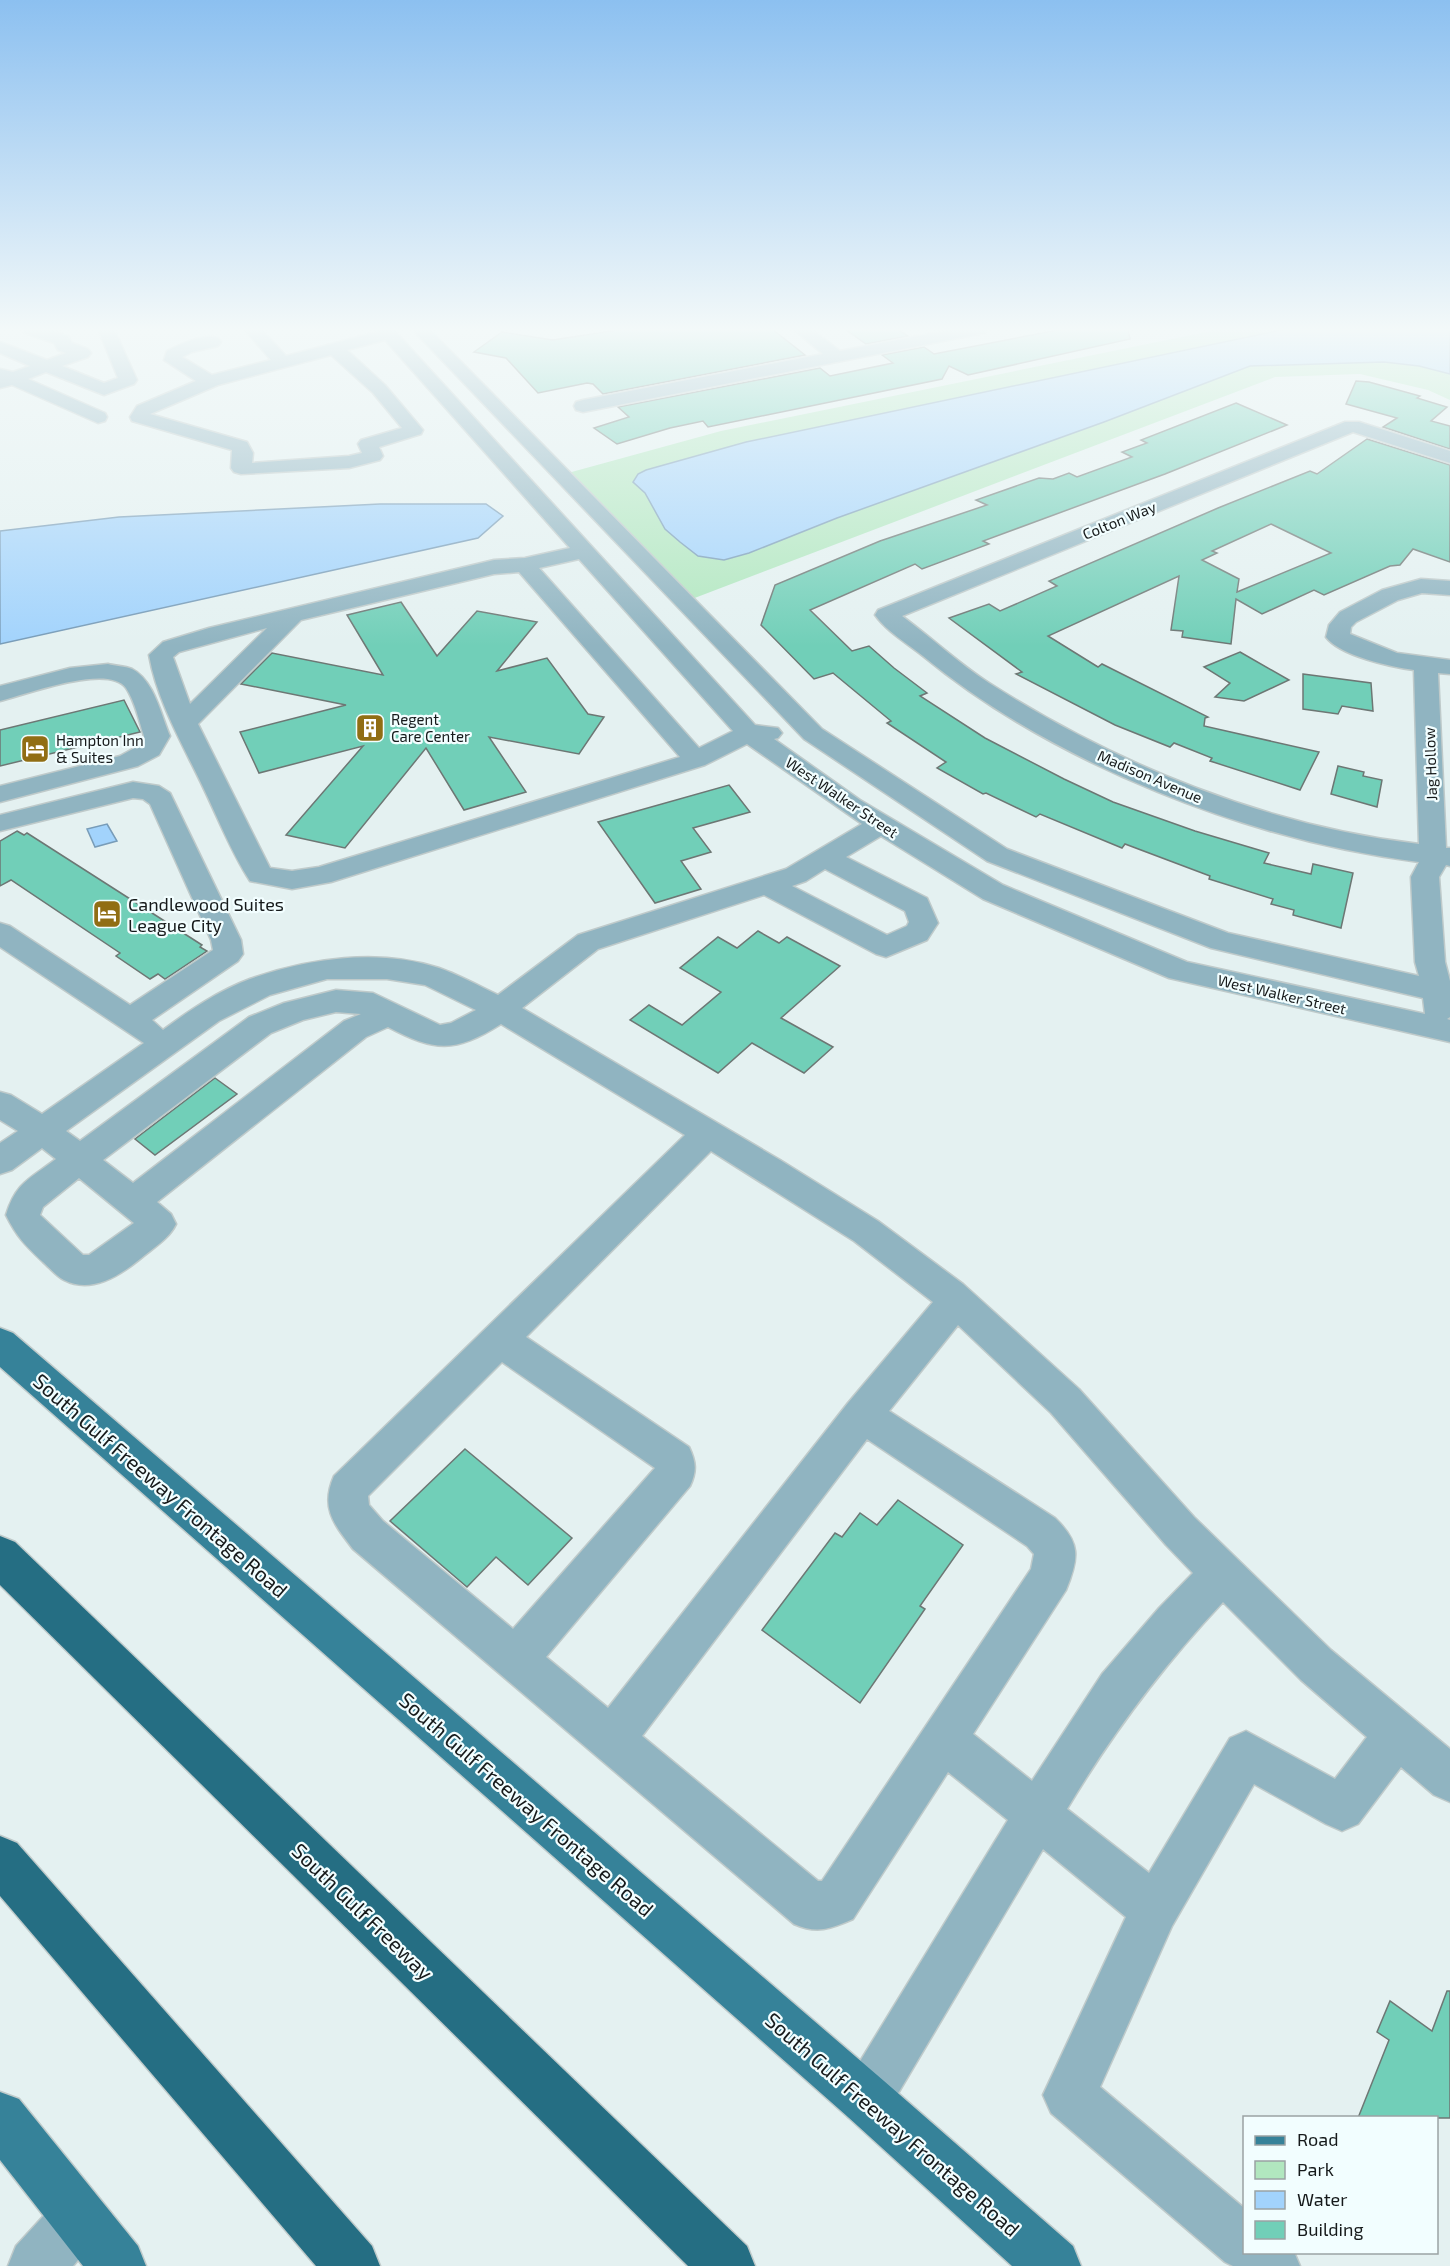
<svg xmlns="http://www.w3.org/2000/svg" width="1450" height="2266" font-family="'Exo 2',sans-serif">
<style>
.green{fill:#b1e7bf}
.water{fill:#a2d3fc;stroke:#789cb8;stroke-width:1.5}
.building{fill:#71cfb8;stroke:#6d7774;stroke-width:1.5;fill-rule:evenodd}
.lines{fill:none;stroke-linecap:round;stroke-linejoin:round}
.minor-casing{stroke:#bfcaca;stroke-width:3}
.major-casing{stroke:#bfcaca;stroke-width:3}
.highway-casing{stroke:#bfcaca;stroke-width:3}
.minor{fill:#90b4c1;fill-rule:evenodd}
.major{fill:#368299;fill-rule:evenodd}
.highway{fill:#256e83;fill-rule:evenodd}
.labels{text-anchor:middle;dominant-baseline:central;stroke-width:4.5;stroke-linejoin:round;paint-order:stroke}
.far-street-label{font-size:15px;fill:#161a1b;stroke:#f2feff}
.far-poi-label{font-size:15px;fill:#161a1b;stroke:#f2feff;text-anchor:start}
.poi-label{font-size:18px;fill:#161a1b;stroke:#f2feff;text-anchor:start}
.near-street-label{font-size:21px;fill:#161a1b;stroke:#f2feff}
</style>
<rect width="100%" height="100%" fill="#e4f1f1"/>
<polygon class="green" points="1221,329 1450,329 1450,400 1428,390 1360,374 1275,377 692,599 568,473 721,431"/>
<g class="water">
<polygon points="1286,329 1450,329 1450,374 1419,366 1384,362 1250,366 1104,422 837,518 749,553 724,560 698,556 680,542 665,529 645,493 633,482 638,474 646,470 746,442"/>
<polygon points="380,504 486,504 503,516 478,538 0,644 0,531 119,517"/>
<polygon points="107,824 117,841 95,847 87,829"/>
</g>
<g class="building">
<polygon points="624,329 772,329 805,355 603,394 593,384 587,383 538,393 506,358 474,352 502,332 553,340"/>
<polygon points="845,329 897,329 908,336 866,344"/>
<polygon points="1063,329 1128,329 1130,339 968,375 949,366 942,379 708,427 703,421 670,428 617,444 594,428 629,417 618,407 820,368 830,376 893,363 882,355 924,347 934,354"/>
<polygon points="1356,381 1369,382 1420,396 1417,398 1447,407 1431,421 1450,426 1450,449 1383,427 1397,418 1346,404"/>
<polygon points="1236,403 1287,425 1165,474 983,541 989,544 922,569 915,564 810,610 852,651 869,646 894,668 927,693 920,696 985,738 1064,779 1113,802 1195,831 1269,853 1264,863 1311,874 1313,864 1353,873 1341,928 1293,915 1294,910 1271,904 1273,899 1209,879 1210,876 1125,844 1122,848 1040,814 1036,817 986,793 983,794 937,768 946,762 887,723 891,721 833,673 814,679 761,625 775,585 880,541 987,505 976,500 1039,478 1053,479 1069,473 1077,477 1132,457 1122,452 1147,443 1141,440"/>
<path d="M 1367,439 L 1450,465 L 1450,562 L 1413,549 L 1400,565 L 1390,566 L 1324,595 L 1314,590 L 1262,614 L 1236,599 L 1231,644 L 1182,637 L 1183,631 L 1171,630 L 1179,576 L 1048,636 L 1098,667 L 1102,664 L 1208,717 L 1205,718 L 1204,726 L 1319,752 L 1300,790 L 1210,761 L 1212,758 L 1174,743 L 1170,747 L 1115,725 L 1016,674 L 1022,672 L 949,618 L 989,604 L 1000,611 L 1057,586 L 1049,581 L 1218,508 L 1310,471 L 1317,474 ZM 1271,524 L 1331,553 L 1237,592 L 1239,579 L 1202,560 L 1217,553 L 1212,551 Z"/>
<polygon points="401,602 437,656 477,611 537,622 497,671 547,658 588,714 604,717 579,754 489,737 526,792 464,810 426,748 345,848 286,835 363,746 259,773 240,732 346,705 241,684 272,653 383,675 347,615"/>
<polygon points="1240,652 1289,680 1244,701 1215,697 1230,683 1204,667"/>
<polygon points="1303,674 1371,683 1373,711 1342,706 1338,714 1303,709"/>
<polygon points="124,700 140,732 0,766 0,730"/>
<polygon points="1338,766 1364,772 1363,776 1382,780 1377,807 1331,794"/>
<polygon points="729,785 750,812 693,828 711,852 681,861 701,889 655,903 598,822"/>
<polygon points="17,831 24,835 27,833 202,945 200,947 207,951 165,979 158,974 150,979 116,956 120,953 11,880 0,886 0,841"/>
<polygon points="758,931 779,943 787,937 840,966 781,1018 833,1047 804,1073 752,1043 718,1073 630,1020 649,1005 682,1025 721,992 680,968 718,937 737,948"/>
<polygon points="215,1078 237,1094 155,1155 135,1139"/>
<polygon points="465,1449 572,1538 528,1585 496,1557 467,1587 390,1521"/>
<polygon points="898,1500 963,1545 920,1606 925,1609 860,1703 762,1630 835,1533 842,1537 860,1513 877,1525"/>
<polygon points="1447,1991 1450,1991 1450,2118 1358,2118 1389,2040 1377,2032 1390,2001 1432,2031"/>
</g>
<g class="lines">
<g class="minor-casing">
<g id="minor">
<polygon points="23,329 46,329 68,336 72,343 88,349 91,353 88,357 62,366 104,383 118,378 98,329 114,329 137,380 134,384 104,395 46,372 28,379 105,413 107,417 105,421 98,423 12,385 0,388 0,369 13,372 30,366 0,353 0,342 47,360 66,353 58,350 54,343 25,333"/>
<path d="M 244,329 L 261,329 L 286,356 L 377,332 L 376,329 L 393,329 L 755,725 L 778,728 L 782,733 L 778,738 L 774,739 L 860,800 L 1003,885 L 1187,962 L 1425,1014 L 1423,998 L 1211,948 L 987,861 L 804,739 L 412,329 L 429,329 L 822,729 L 1007,849 L 1228,933 L 1419,976 L 1415,962 L 1411,877 L 1419,862 C 1251,841 1054,764 923,656 C 908,644 886,631 875,615 L 878,610 L 1345,422 L 1359,422 L 1450,451 L 1450,463 L 1353,432 L 902,616 C 932,638 958,663 989,683 C 1117,765 1267,826 1419,844 L 1414,670 C 1392,667 1340,656 1326,637 L 1329,625 L 1340,612 L 1382,590 L 1421,579 L 1450,581 L 1450,595 L 1422,593 L 1398,600 L 1356,622 L 1351,627 L 1350,634 L 1397,653 L 1450,660 L 1450,674 L 1438,673 L 1446,848 L 1450,848 L 1450,866 L 1446,865 L 1439,877 L 1445,962 L 1450,981 L 1450,1017 L 1447,1019 L 1450,1020 L 1450,1042 L 1169,978 L 983,899 L 881,836 L 846,857 L 927,898 L 938,923 L 927,940 L 886,957 L 876,954 L 764,895 L 598,949 L 522,1008 L 780,1160 L 878,1221 L 963,1284 L 1079,1389 L 1194,1517 L 1331,1650 L 1450,1749 L 1450,1802 L 1434,1795 L 1401,1767 L 1358,1824 L 1342,1831 L 1326,1824 L 1254,1784 L 1172,1926 L 1100,2087 L 1244,2208 L 1244,2252 L 1294,2252 L 1300,2266 L 1233,2266 L 1225,2262 L 1051,2113 L 1043,2095 L 1126,1917 L 1043,1849 L 884,2117 L 866,2125 L 848,2117 L 840,2099 L 848,2081 L 1008,1820 L 948,1772 L 853,1919 C 830,1929 817,1934 794,1924 L 353,1549 C 334,1524 320,1508 334,1476 L 685,1135 L 501,1024 C 455,1053 435,1052 388,1027 L 366,1037 L 157,1202 L 171,1214 L 176,1224 C 169,1239 153,1248 140,1259 C 119,1276 91,1294 64,1280 C 56,1276 49,1267 43,1262 C 25,1245 17,1237 6,1215 C 16,1182 30,1179 56,1159 L 42,1148 L 12,1170 L 0,1174 L 0,1143 L 18,1131 L 0,1120 L 0,1092 L 11,1095 L 42,1114 L 144,1043 L 0,947 L 0,923 L 10,926 L 130,1005 L 213,950 L 211,940 L 150,804 L 143,799 L 133,798 L 0,831 L 0,815 L 133,782 L 159,786 L 170,793 L 241,940 L 243,954 L 238,961 L 152,1020 L 163,1030 C 190,1010 218,991 250,979 C 308,958 380,948 439,968 C 459,975 479,986 498,995 L 578,935 L 786,869 L 862,824 L 747,744 L 705,765 L 331,882 L 292,889 L 250,881 C 231,852 218,818 203,787 C 183,745 157,701 149,655 L 163,642 L 209,628 L 494,560 L 525,558 L 570,548 L 385,340 L 347,350 L 385,385 L 423,430 L 421,434 L 379,447 L 383,456 L 380,460 L 349,468 L 241,474 L 234,472 L 231,468 L 232,450 L 132,421 L 130,417 L 137,406 L 196,381 L 164,360 L 167,351 C 181,344 202,334 218,338 L 221,342 L 218,346 L 192,352 L 182,357 L 212,375 L 271,360 ZM 331,355 L 373,393 L 402,428 L 361,440 L 358,444 L 362,453 L 349,456 L 252,463 L 253,453 L 247,442 L 150,414 L 218,385 ZM 579,559 L 733,731 L 699,748 L 539,568 ZM 519,572 L 680,757 L 319,867 L 292,871 L 270,868 L 198,724 L 301,620 L 494,574 ZM 267,628 L 190,704 L 173,657 L 179,652 ZM 825,869 L 905,911 L 909,922 L 907,926 L 887,935 L 792,886 L 806,881 ZM 327,979 L 387,979 L 425,985 L 476,1010 L 451,1023 L 440,1025 L 373,993 L 336,990 L 284,1003 L 249,1017 L 80,1141 L 66,1131 L 219,1021 L 270,995 ZM 336,1012 L 361,1014 L 344,1021 L 133,1183 L 103,1160 L 271,1033 L 303,1020 ZM 711,1151 L 854,1241 L 933,1302 L 848,1403 L 608,1708 L 546,1657 L 690,1486 C 697,1471 696,1462 689,1447 L 526,1337 ZM 79,1178 L 134,1223 L 89,1255 L 83,1255 L 40,1215 L 43,1207 ZM 958,1325 L 1051,1413 L 1166,1545 L 1193,1573 L 1159,1608 L 1102,1674 L 1032,1781 L 973,1734 L 1066,1590 C 1079,1558 1081,1543 1055,1518 L 889,1411 ZM 502,1362 L 655,1468 L 513,1629 L 383,1521 L 369,1505 L 368,1496 ZM 867,1439 L 1027,1546 L 1034,1554 L 1031,1569 L 822,1881 L 818,1881 L 642,1736 ZM 1223,1602 L 1301,1680 L 1367,1737 L 1335,1779 L 1246,1731 L 1230,1738 L 1149,1873 L 1067,1809 C 1113,1732 1162,1667 1223,1602 Z"/>
<polygon points="793,329 811,329 840,351 955,329 987,329 985,333 979,334 583,412 576,410 574,406 576,402 583,400 823,354"/>
<path d="M 108,664 C 115,666 125,666 132,669 C 154,680 161,715 170,736 L 159,755 L 138,766 L 0,802 L 0,786 L 120,756 L 140,745 L 144,736 C 139,721 135,701 126,688 C 108,663 25,695 0,701 L 0,686 L 70,668 Z"/>
<polygon points="79,2190 98,2198 106,2217 98,2236 73,2266 8,2266 16,2246 60,2198"/>
</g>
</g>
<g class="major-casing">
<g id="major">
<polygon points="0,1328 13,1333 884,2081 1073,2246 1081,2266 1012,2266 848,2117 0,1367"/>
<polygon points="0,2092 19,2099 138,2246 146,2266 83,2266 0,2160"/>
</g>
</g>
<g class="highway-casing">
<g id="highway">
<polygon points="0,1536 15,1542 747,2246 755,2266 688,2266 0,1585"/>
<polygon points="0,1836 17,1843 372,2246 380,2266 316,2266 0,1896"/>
</g>
</g>
<use href="#minor" class="minor"/>
<use href="#major" class="major"/>
<use href="#highway" class="highway"/>
</g>
<linearGradient id="sky" x2="0" y2="1"><stop stop-color="#8cc0f0"/><stop offset="0.51" stop-color="#f3f9f9"/><stop offset="1" stop-color="#f3f9f9" stop-opacity="0"/></linearGradient>
<rect width="1450" height="646" fill="url(#sky)"/>
<defs>
<g id="building-square" transform="scale(1.5)"><rect x="-9" y="-9" width="18" height="18" rx="4" fill="#916e14" stroke="#f2feff"/><path d="M-4-6H4V6H1V3H-1V6H-4ZM-2.5-4.3h1.7v1.8h-1.7ZM.8-4.3h1.7v1.8H.8ZM-2.5-1h1.7V.8h-1.7ZM.8-1h1.7V.8H.8Z" fill="#fff"/></g>
<g id="hotel-square" transform="scale(1.5)"><rect x="-9" y="-9" width="18" height="18" rx="4" fill="#916e14" stroke="#f2feff"/><path d="M-6-4.5h1.5V1H6V5H4.5V3h-9V5H-6ZM-4 0a1.8 1.8 0 1 1 3.6 0ZM.5 0V-2.5h3Q6-2.5 6 0Z" fill="#fff"/></g>
</defs>
<g fill-rule="evenodd">
<use href="#building-square" x="370" y="728"/>
<use href="#hotel-square" x="35" y="749"/>
<use href="#hotel-square" x="107" y="914"/>
</g>
<g class="labels">
<g class="far-street-label">
<text transform="translate(1119 520) rotate(-22)">Colton Way</text>
<text transform="translate(1430 764) rotate(-92)">Jag Hollow</text>
<text transform="translate(1150 776) rotate(23)">Madison Avenue</text>
<text transform="translate(842 797) rotate(34)">West Walker Street</text>
<text transform="translate(1282 994) rotate(13)">West Walker Street</text>
</g>
<g class="far-poi-label">
<text x="391" y="719">Regent<tspan x="391" dy="17">Care Center</tspan></text>
<text x="56" y="740">Hampton Inn<tspan x="56" dy="17">&amp; Suites</tspan></text>
</g>
<g class="poi-label">
<text x="128" y="904">Candlewood Suites<tspan x="128" dy="21">League City</tspan></text>
</g>
<g class="near-street-label">
<text transform="translate(161 1485) rotate(41)">South Gulf Freeway Frontage Road</text>
<text transform="translate(527 1804) rotate(41)">South Gulf Freeway Frontage Road</text>
<text transform="translate(363 1911) rotate(44)">South Gulf Freeway</text>
<text transform="translate(893 2124) rotate(41)">South Gulf Freeway Frontage Road</text>
</g>
</g>
<rect x="1243" y="2116" width="195" height="138" fill="#f2feff" stroke="#9aa3a4" stroke-width="1.5"/>
<rect x="1255" y="2136" width="30" height="9" fill="#368299" stroke="#9aa3a4" stroke-width="1.5"/>
<text x="1297" y="2146" font-size="18" fill="#161a1b">Road</text>
<rect x="1255" y="2161" width="30" height="18" fill="#b1e7bf" stroke="#9aa3a4" stroke-width="1.5"/>
<text x="1297" y="2176" font-size="18" fill="#161a1b">Park</text>
<rect x="1255" y="2191" width="30" height="18" fill="#a2d3fc" stroke="#9aa3a4" stroke-width="1.5"/>
<text x="1297" y="2206" font-size="18" fill="#161a1b">Water</text>
<rect x="1255" y="2221" width="30" height="18" fill="#71cfb8" stroke="#9aa3a4" stroke-width="1.5"/>
<text x="1297" y="2236" font-size="18" fill="#161a1b">Building</text>
</svg>
